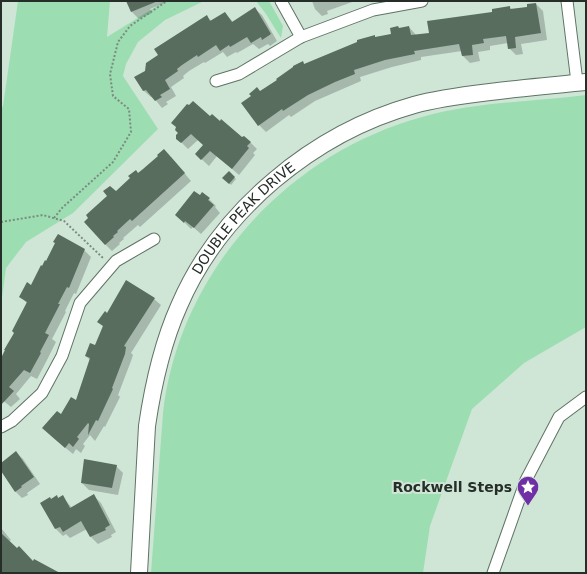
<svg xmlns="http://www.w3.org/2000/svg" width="587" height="574" font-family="'DejaVu Sans',sans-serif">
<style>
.green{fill:#9cdeb2}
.shadow{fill:#0003}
.building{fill:#596d5f}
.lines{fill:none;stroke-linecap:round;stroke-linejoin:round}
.street-casing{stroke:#5f7365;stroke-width:13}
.secondary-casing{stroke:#5f7365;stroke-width:18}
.path{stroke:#7b8b80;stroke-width:2;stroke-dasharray:2 2;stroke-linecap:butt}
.street{stroke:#fff;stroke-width:11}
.secondary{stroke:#fff;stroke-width:16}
.labels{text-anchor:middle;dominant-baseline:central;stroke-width:4;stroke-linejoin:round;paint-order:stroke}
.street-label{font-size:14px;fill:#252e28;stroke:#cfe6d6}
.poi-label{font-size:14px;font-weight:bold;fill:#252e28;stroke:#cfe6d6;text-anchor:end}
</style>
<rect width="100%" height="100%" fill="#cfe6d6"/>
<g class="green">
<polygon points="18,1 110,1 107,37 165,1 204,1 165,20 138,42 126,64 123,76 158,129 73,213 26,242 6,268 1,305 1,109 3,106"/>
<polygon points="256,1 269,1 283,26 281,38 266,14"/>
<path d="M 586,95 L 586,327 L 524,363 L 472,409 L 430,526 L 423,573 L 151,573 L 163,413 C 179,272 287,154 422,117 C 475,102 531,102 586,95 Z"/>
</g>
<g class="shadow">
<polygon points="127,1 163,1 164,3 150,9 152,13 139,19 132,12"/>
<polygon points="312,1 355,1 327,11 328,14 322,16 315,9"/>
<polygon points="536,4 543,11 547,40 521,44 523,54 516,55 509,48 508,43 490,46 490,50 478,52 480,61 470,63 463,56 462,51 421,57 421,60 392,67 360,77 361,81 315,101 291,117 289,115 266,132 259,125 260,92 303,62 305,65 374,36 376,38 392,34 400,29 409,27 416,35 430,34 510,7 512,10 528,7"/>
<polygon points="255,9 262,15 277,41 270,46 268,44 259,49 253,44 237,53 236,52 227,57 223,52 205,63 204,62 189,71 183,76 184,78 171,87 176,96 166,102 168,104 162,108 153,97 151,97 144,91 136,77 146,71 159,56 206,16 212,21 225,13 233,22"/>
<polygon points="210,118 242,139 250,142 257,149 253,153 255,155 239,175 217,156 209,166 196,154 204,145 198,140 188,149 177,138"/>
<polygon points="171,157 191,181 140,227 138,225 123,238 124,239 119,243 120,244 112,251 105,244 116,193 139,174"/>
<polygon points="229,173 236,179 231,185 224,178"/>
<polygon points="203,193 216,206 215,207 220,213 201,234 193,227 191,229 183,221"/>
<polygon points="84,250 91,257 76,294 74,293 65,311 66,312 52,339 56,342 47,360 37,379 31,376 16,394 20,399 11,407 1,399 1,360 15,333 27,303 21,297 31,286 43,267"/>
<polygon points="154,299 161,305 131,353 133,355 131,361 118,395 120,397 105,427 104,426 95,441 90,435 83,444 85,446 81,453 76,449 73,454 50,435 61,415 77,401 90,360 86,356 96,346 103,326 99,322 107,314"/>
<polygon points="16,452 23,459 40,484 27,493 28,495 22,498 16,492 1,469 1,464"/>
<polygon points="116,466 123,473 118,495 89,490 82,483"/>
<polygon points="94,496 101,503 116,532 111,535 112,537 98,544 91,537 87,529 70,538 66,534 63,536 56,529 42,503 57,497 59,499 63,497 72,508"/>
<polygon points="1,528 11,540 8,542 33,563 56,573 1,573"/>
</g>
<g class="building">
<polygon points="126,1 158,1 131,12"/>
<polygon points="536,3 541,33 515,37 516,48 508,49 506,36 483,39 484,43 472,45 473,55 462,56 459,44 414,51 415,54 385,60 354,70 355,74 335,82 308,95 283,111 282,109 258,126 241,103 251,96 249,94 257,87 260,91 277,80 276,79 293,67 293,66 303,61 304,64 357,42 357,40 375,35 375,37 391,34 390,28 398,26 399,28 409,26 411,35 429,33 427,21 492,12 492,9 510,6 510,9 527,7 527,4"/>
<polygon points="255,7 271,34 262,40 261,37 251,43 247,37 230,47 229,45 220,51 216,45 198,57 197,55 182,65 177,69 178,71 165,80 170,89 160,95 162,97 155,101 146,90 143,91 134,77 145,71 146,63 158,55 154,49 207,15 210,21 225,12 232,22"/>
<polygon points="193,101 210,116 212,114 220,121 221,119 242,137 244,136 251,142 247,146 249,148 232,169 210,151 201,160 195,154 203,145 191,134 181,143 176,139 176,135 178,133 175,130 176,127 171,123 187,104 189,105"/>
<polygon points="164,149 185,173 132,221 130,219 117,231 118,232 113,236 114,237 105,245 84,222 88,218 86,215 107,196 103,191 110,186 116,191 130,178 128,176 136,170 138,173 143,169 158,156 157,155"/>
<polygon points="229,171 235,177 229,184 222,178"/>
<polygon points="194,191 200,195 202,192 210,198 208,200 214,205 194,228 185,221 184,223 175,215"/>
<polygon points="58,234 85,249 69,288 67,287 58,304 60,304 45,333 49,335 40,352 41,353 30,373 24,370 9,387 14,391 1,405 1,358 5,350 4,350 14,333 12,331 27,302 19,297 27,282 31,285 41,265 42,266 45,260 46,261 55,243 53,242"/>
<polygon points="126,280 155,298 124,346 126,347 125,354 112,388 113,389 98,421 96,420 88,435 89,424 88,423 77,437 79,439 73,447 69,443 65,448 42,428 57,411 61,414 71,397 76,400 90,358 85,356 90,343 95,345 103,326 97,322 105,311 107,313"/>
<polygon points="16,451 34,477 21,486 22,487 15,492 1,471 1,463"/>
<polygon points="84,459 117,465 112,488 81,483"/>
<polygon points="94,494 110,525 105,528 106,530 90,537 81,521 63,532 60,527 55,529 40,503 50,497 51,499 57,495 58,498 63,495 70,508"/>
<polygon points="1,533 17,548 19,546 33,561 34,559 60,573 1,573"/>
</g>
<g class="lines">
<g class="street-casing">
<g id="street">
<polyline points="281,1 301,37"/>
<polyline points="567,1 577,82"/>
<polyline points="216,81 239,74 301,37 373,10 422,1"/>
<polyline points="1,427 12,421 42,393 62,356 80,303 116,261 154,239"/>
<polyline points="493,573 526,480 559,417 586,397"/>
</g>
</g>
<g class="secondary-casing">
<g id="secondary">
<path id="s1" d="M 139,573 L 147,426 C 153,385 162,344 179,306 C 220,210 314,133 414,105 C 439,98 465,95 490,92 C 522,88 554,85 586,82"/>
</g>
</g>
<g class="path">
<polyline points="54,218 62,208 113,162 131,132 129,109 113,96 110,74 118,42 130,26 167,1"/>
<polyline points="1,222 43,215 64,221 103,258"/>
</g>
<use href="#street" class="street"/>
<use href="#secondary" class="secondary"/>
</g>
<defs>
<g id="sight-pin" transform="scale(1.15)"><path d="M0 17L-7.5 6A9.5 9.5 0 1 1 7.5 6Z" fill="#6f30a5" stroke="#cfe6d6"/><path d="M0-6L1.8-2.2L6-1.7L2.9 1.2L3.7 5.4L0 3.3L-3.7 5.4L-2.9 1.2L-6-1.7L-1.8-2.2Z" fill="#fff"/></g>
</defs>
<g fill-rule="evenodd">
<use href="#sight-pin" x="528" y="487"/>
</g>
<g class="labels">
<g class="street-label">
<text stroke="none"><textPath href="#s1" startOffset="382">DOUBLE PEAK DRIVE</textPath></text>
</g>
<g class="poi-label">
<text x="512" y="487">Rockwell Steps</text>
</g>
</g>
<rect width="587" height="574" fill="none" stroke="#252e28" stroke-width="4"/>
</svg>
